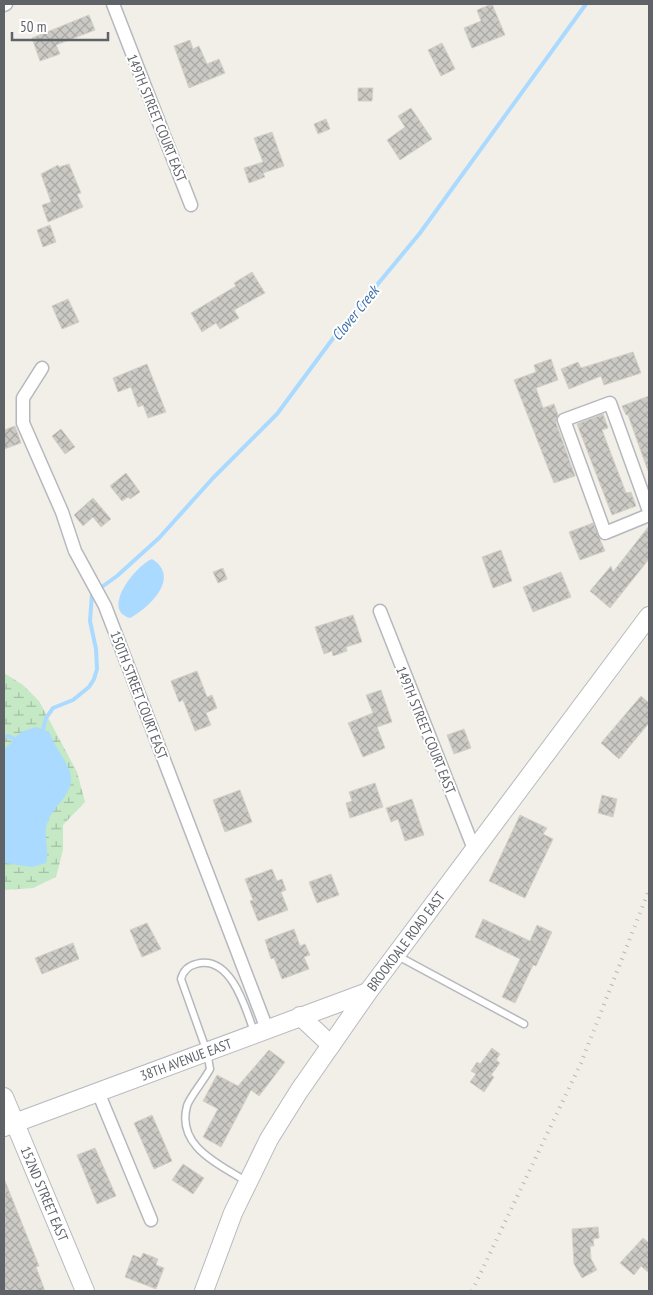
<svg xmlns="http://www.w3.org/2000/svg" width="653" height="1295" font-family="'PT Sans Narrow',sans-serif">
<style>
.wetland{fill:url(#wetland-marsh)}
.water{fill:#aadaff}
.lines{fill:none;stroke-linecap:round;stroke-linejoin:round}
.stream{stroke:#aadaff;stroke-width:4}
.building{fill:url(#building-cross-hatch);stroke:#d6d1c6}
.lane-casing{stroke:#b5b8bc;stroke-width:9}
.street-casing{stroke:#b5b8bc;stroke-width:15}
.secondary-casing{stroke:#b6babf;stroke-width:20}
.lane{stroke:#fff;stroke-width:6}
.street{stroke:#fff;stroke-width:12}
.secondary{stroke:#fff;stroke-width:18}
.rail{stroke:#b6b7b8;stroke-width:4;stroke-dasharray:1 6;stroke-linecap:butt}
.labels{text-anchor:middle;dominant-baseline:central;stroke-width:4;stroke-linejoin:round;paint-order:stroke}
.street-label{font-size:14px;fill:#5f6368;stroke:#fff}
.water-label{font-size:15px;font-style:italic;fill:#4174aa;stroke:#fff}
</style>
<defs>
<pattern id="wetland-marsh" width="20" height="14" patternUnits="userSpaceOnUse" patternTransform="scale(1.25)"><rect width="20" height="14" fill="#c5e8c5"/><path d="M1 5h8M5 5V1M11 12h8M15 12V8" fill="none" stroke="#a3c0a4"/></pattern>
<pattern id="building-cross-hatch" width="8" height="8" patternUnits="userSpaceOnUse" patternTransform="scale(1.25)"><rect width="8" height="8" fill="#cccac5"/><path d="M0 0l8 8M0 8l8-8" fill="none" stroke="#a9a8a4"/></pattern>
</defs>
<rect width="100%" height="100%" fill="#f1efe8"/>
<polygon class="wetland" points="4,673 23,685 39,701 77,772 85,802 63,825 63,850 56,877 33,888 4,890"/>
<g class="water">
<path d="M 152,559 C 181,577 150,607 130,618 C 100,610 136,565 152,559 Z"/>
<path d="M 36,727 L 50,733 C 54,748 70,763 71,778 C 71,797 54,805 48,821 C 42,836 50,848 46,863 L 32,867 L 4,863 L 4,750 L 21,732 Z"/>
</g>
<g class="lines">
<g class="stream">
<polyline points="42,733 46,718 53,708 73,700 89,687 94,679 97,669 96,649 90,621 92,594 117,576 159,538 213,478 277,414 334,337 420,233 586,4"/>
<polyline points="4,737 8,736 18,740"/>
</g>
</g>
<g class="building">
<polygon points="492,4 505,35 472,48 464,28 481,21 477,10"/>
<polygon points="89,15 95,30 56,45 60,54 40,61 32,38"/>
<polygon points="190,40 193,49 199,46 207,64 219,59 225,73 189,88 174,46"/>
<polygon points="442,43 455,69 441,76 428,50"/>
<polygon points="358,88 373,88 372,101 358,101"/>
<polygon points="411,108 432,139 400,160 387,140 405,127 398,116"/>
<polygon points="326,119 330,129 318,134 314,124"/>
<polygon points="272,132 284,166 263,173 265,177 249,183 244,168 263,162 254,138"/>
<polygon points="69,164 81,193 77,194 83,207 48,222 42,205 51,202 41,174 58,165 59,167"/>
<polygon points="50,225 56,242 43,247 37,230"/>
<polygon points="252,272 265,293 234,310 239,318 220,329 216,323 202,332 191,313 236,286 234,283"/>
<polygon points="68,299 79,322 62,329 52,306"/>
<polygon points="633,352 641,373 604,385 601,376 569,389 561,369 578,362 581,368"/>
<polygon points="551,359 558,380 536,388 543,408 554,404 558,415 556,423 575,476 554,483 514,380 536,372 534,365"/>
<polygon points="147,364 166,412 148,418 143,405 138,407 131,387 118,392 113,378"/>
<polygon points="649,396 649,471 648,471 628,415 626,415 622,406"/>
<polygon points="603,414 608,428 602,430 626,493 631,492 636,506 612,515 577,424"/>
<polygon points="15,426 21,443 4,449 4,430"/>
<polygon points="61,429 75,447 65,454 52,436"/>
<polygon points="126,473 140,492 130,499 128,497 122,501 110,486"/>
<polygon points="93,498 111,519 101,527 93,517 83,526 74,515"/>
<polygon points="593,523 605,551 580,560 569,532"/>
<polygon points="649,526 649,559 610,608 590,591 611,566 613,572"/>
<polygon points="501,550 512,581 493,588 482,557"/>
<polygon points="223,568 227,579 218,583 213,572"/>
<polygon points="561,572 571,597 533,612 523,587"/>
<polygon points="353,615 362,642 346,647 347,651 333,656 332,651 324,654 315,627"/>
<polygon points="197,671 207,697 212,695 217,708 206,713 211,725 195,731 183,700 179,702 171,681"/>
<polygon points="381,690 392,722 377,727 385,748 363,757 348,723 373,713 366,695"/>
<polygon points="641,696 649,703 649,723 619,759 601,743"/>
<polygon points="464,729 471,748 454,754 447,735"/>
<polygon points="375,783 383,807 350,818 346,803 352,801 349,792"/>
<polygon points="240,790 252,822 225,832 213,800"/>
<polygon points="602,795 617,799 613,817 598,813"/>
<polygon points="412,799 424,835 405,841 398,819 391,822 386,808"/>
<polygon points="520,815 547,828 543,834 553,839 525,898 489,881"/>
<polygon points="272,869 277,881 282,879 286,890 281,892 288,910 258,921 250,901 253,900 245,879"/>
<polygon points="331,874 339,895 317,903 309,882"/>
<polygon points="483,919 530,941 537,925 552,932 536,966 533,965 515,1003 502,997 520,959 475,937"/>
<polygon points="147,923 161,949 142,957 130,930"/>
<polygon points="294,929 300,946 305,944 310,955 304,957 309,969 282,979 274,958 271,959 265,940"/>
<polygon points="73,943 79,959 42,974 35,958"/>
<polygon points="492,1048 500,1054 496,1060 500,1063 491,1075 494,1077 484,1092 470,1082 476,1074 471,1071 477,1062 480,1064"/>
<polygon points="269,1050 285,1062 259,1096 251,1090 221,1147 203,1137 218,1109 203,1101 217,1075 238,1086"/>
<polygon points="152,1115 172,1161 154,1169 134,1123"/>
<polygon points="95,1148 116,1196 97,1204 77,1155"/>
<polygon points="183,1164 204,1178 193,1194 172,1180"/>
<polygon points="5,1181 39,1266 36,1267 45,1291 4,1291"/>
<polygon points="598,1227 599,1238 593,1239 594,1246 590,1246 591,1259 597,1270 582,1278 574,1264 572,1229"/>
<polygon points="643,1238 649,1243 649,1273 641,1266 634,1275 620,1263"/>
<polygon points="143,1253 158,1259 156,1265 164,1268 156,1289 125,1277 133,1255 141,1258"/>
</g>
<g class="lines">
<g class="lane-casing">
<g id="lane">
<polyline points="396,955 524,1024"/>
<path d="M 247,1182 C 220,1164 176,1147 187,1106 C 189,1098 205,1079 210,1069 L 207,1052 L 181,979 C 183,971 188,966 196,964 C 231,954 246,1009 254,1032"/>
</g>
</g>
<g class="street-casing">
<g id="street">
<polyline points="113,4 191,205"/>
<polyline points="4,5 6,4"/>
<polyline points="42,368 23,398 23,423 62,512 75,551 105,606 267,1029"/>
<polyline points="649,511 610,403 564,420 605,533 649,515"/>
<polyline points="380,611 474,849"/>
<polyline points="98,1092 151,1220"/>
</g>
</g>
<g class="secondary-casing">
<g id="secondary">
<polyline points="300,1016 331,1045"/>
<path id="s1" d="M 4,1097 L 85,1291"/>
<path id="s2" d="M 4,1127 L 368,992"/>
<path id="s3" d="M 204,1291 L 233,1213 L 269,1139 L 299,1091 L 368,992 L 649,616"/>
</g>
</g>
<use href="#lane" class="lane"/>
<use href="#street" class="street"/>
<use href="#secondary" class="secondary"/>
<polyline class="rail" points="472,1291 581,1063 649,890"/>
</g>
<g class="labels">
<g class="street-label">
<text transform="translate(157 118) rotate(68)">149TH STREET COURT EAST</text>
<text transform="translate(139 695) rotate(69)">150TH STREET COURT EAST</text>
<text transform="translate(426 730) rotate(68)">149TH STREET COURT EAST</text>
<text stroke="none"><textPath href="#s3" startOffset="406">BROOKDALE ROAD EAST</textPath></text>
<text stroke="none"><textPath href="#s2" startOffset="194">38TH AVENUE EAST</textPath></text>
<text stroke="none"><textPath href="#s1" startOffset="105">152ND STREET EAST</textPath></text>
</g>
<g class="water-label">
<text transform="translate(355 313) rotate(-51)">Clover Creek</text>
</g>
</g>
<rect width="653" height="1295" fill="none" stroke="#5f6368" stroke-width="10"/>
<path d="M12 32v8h96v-8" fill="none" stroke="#5f6368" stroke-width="2.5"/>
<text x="20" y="32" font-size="15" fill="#5f6368" stroke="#ffffff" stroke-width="4" paint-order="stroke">50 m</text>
</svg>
